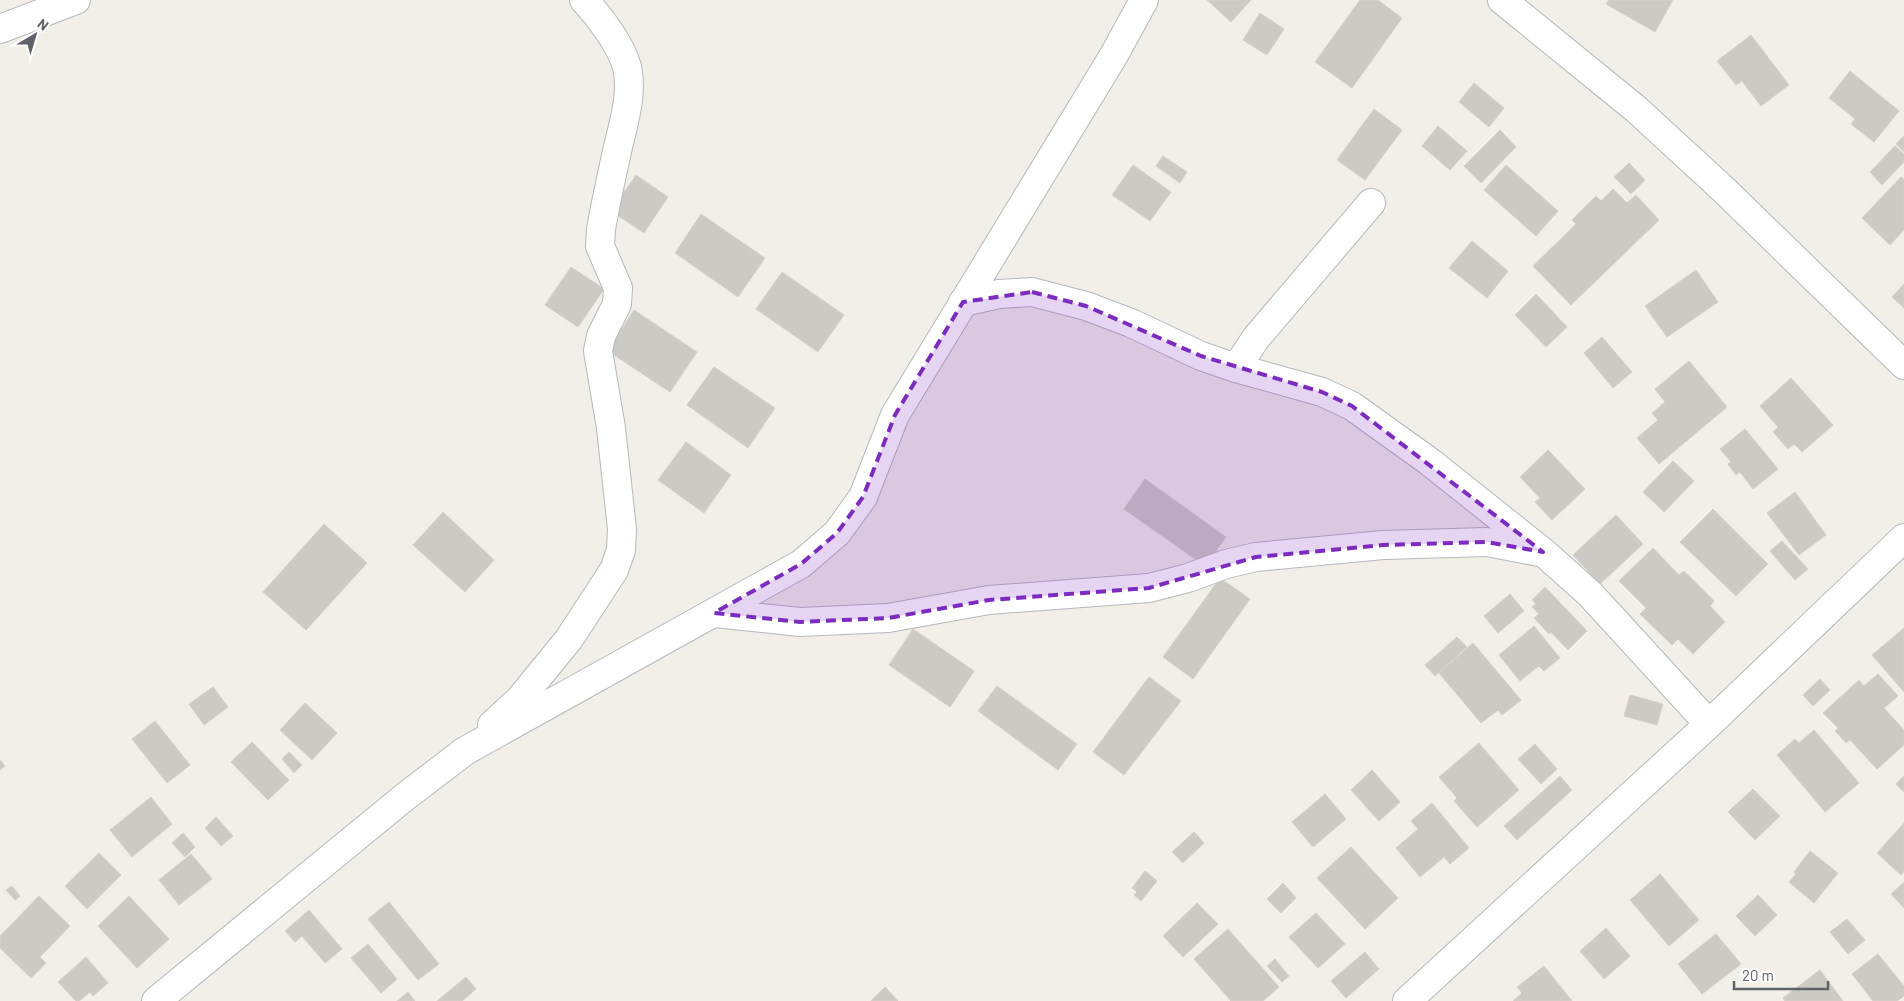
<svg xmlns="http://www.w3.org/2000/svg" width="1904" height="1001" font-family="Barlow,sans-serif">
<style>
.building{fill:#cccac5;stroke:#d6d1c6}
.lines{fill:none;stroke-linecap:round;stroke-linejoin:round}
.minor-casing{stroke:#b5b8bc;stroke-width:30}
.minor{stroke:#fff;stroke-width:28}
.marked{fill:#7b2cbf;fill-opacity:0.2;stroke:#7b2cbf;stroke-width:4;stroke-dasharray:10 6;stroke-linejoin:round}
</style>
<rect width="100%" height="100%" fill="#f1efe8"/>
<g class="building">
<polygon points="1207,0 1251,0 1231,22"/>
<polygon points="1360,0 1378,0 1402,18 1352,88 1315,62"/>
<polygon points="1609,0 1673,0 1655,32 1606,4"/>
<polygon points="1260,13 1284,29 1267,55 1243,40"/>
<polygon points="1751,35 1789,85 1761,106 1742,81 1736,85 1717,61"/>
<polygon points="1850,71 1899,111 1874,142 1851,124 1855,119 1829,98"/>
<polygon points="1474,83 1504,108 1489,127 1459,102"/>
<polygon points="1374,109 1402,130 1365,180 1337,160"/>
<polygon points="1438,126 1467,151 1450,170 1422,146"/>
<polygon points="1500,130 1516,147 1481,183 1464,166"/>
<polygon points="1904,136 1904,152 1896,144"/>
<polygon points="1895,146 1904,154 1904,162 1882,185 1870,172"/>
<polygon points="1163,156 1187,172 1180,183 1156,166"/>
<polygon points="1629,163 1645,180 1631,194 1614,177"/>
<polygon points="1133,165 1171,192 1150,221 1112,195"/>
<polygon points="1506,165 1558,211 1536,236 1484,190"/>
<polygon points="636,175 668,197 644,233 611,211"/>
<polygon points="1901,177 1904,179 1904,230 1890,245 1862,218"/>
<polygon points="1613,189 1627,203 1636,195 1659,220 1571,305 1533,266 1576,224 1572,220 1596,196 1601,201"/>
<polygon points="701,214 765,258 738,297 675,253"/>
<polygon points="1472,241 1508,271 1487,298 1449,268"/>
<polygon points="571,267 604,289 578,327 545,305"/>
<polygon points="1696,270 1718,302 1667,337 1645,306"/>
<polygon points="782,272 844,315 818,352 756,309"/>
<polygon points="1904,284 1904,308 1892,297"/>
<polygon points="1536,294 1567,327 1546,347 1515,315"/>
<polygon points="634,310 697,352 670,392 608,351"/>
<polygon points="1602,337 1632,372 1613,388 1584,353"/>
<polygon points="1689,361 1727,407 1659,464 1637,438 1658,420 1652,413 1665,402 1655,389"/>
<polygon points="714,367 775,408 748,448 687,405"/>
<polygon points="1791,378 1833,425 1802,452 1794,444 1788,449 1773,432 1778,427 1760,406"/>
<polygon points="1745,429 1778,469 1753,489 1740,472 1736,475 1728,464 1731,462 1720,449"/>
<polygon points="686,442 731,475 704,513 658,480"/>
<polygon points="1548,450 1585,489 1552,520 1535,502 1540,498 1520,477"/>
<polygon points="1673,461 1694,481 1664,512 1643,492"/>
<polygon points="1145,479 1226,537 1205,566 1124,509"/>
<polygon points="1795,492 1826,535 1799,555 1767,513"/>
<polygon points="1713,509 1768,564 1736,596 1680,542"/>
<polygon points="443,512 494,560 465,592 413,545"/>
<polygon points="1616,515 1643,544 1600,584 1573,555"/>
<polygon points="324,524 367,563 306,630 263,592"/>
<polygon points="1782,541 1808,569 1795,580 1770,551"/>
<polygon points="1653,548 1679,575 1684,571 1714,601 1710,606 1725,622 1693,654 1678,639 1672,645 1640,614 1646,608 1619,581"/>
<polygon points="1220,578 1250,599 1193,679 1163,657"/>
<polygon points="1545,587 1587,631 1568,650 1551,632 1549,634 1534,618 1539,614 1532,607 1536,604 1532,600"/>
<polygon points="1510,594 1524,611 1498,633 1484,616"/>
<polygon points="1534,626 1560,658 1544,671 1539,666 1520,681 1499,655"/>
<polygon points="1904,628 1904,692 1872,655"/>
<polygon points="913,629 974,671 950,707 889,665"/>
<polygon points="1457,637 1467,647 1435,676 1425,665"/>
<polygon points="1473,643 1521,700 1502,715 1498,710 1481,723 1439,673"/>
<polygon points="1878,674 1898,696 1884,708 1904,730 1904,745 1877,769 1850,740 1846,743 1835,731 1838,728 1823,713 1859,680 1864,686"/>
<polygon points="1149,677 1181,701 1124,775 1093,752"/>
<polygon points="1820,679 1830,690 1813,706 1803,695"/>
<polygon points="997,686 1077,744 1058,770 978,711"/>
<polygon points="213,687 228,707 204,725 189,704"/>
<polygon points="1630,695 1663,704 1657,725 1624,716"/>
<polygon points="305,703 337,733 312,760 280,730"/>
<polygon points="155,721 190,765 167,783 132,739"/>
<polygon points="1814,730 1859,783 1825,812 1777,755 1795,739 1799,743"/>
<polygon points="252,742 289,780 268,800 231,762"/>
<polygon points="1479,743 1519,790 1477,827 1454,801 1457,798 1439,777"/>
<polygon points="1535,744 1557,769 1541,784 1518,759"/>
<polygon points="289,752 302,765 294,773 282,759"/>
<polygon points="0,760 5,766 0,770"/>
<polygon points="1372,770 1400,802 1379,821 1351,790"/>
<polygon points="1560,776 1572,790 1517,840 1504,826"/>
<polygon points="1904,776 1904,792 1896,784"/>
<polygon points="1753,789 1780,816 1755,840 1728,812"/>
<polygon points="1325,794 1346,819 1313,847 1292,822"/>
<polygon points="151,797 172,824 132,857 110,830"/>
<polygon points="1432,803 1469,848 1450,864 1444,857 1420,877 1396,848 1418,829 1411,821"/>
<polygon points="216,817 233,836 221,846 205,828"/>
<polygon points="1904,823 1904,872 1901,875 1877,853"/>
<polygon points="1194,832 1204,843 1183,863 1172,852"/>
<polygon points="183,833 195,847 185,857 172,843"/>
<polygon points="1351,847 1398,898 1365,929 1317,878"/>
<polygon points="1810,851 1838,873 1814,903 1789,882 1796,874 1794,872"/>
<polygon points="99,853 121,875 87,909 65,886"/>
<polygon points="191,854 212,879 179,905 159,880"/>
<polygon points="1145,871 1157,881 1141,901 1134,895 1137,892 1132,888"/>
<polygon points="1660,874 1699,920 1669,946 1630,900"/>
<polygon points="1904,882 1904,908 1891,894"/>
<polygon points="1283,883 1296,898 1281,913 1267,899"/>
<polygon points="12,886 20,896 15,900 6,890"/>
<polygon points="1758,895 1777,915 1755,936 1736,916"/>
<polygon points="39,896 70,926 40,957 46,963 31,978 0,948 0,936"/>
<polygon points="129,896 169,939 137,968 98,926"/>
<polygon points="389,902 439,964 418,980 368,919"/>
<polygon points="1197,903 1218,924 1183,957 1163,936"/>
<polygon points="309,910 342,949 325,963 302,936 295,942 285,931"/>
<polygon points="1316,913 1345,944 1318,968 1289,937"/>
<polygon points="1847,919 1865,940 1848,954 1830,932"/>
<polygon points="1606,928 1630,956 1604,979 1580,951"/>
<polygon points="1228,929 1279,987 1263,1001 1231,1001 1194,959"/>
<polygon points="1716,934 1741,964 1702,994 1678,964"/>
<polygon points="368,944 397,979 381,993 351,958"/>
<polygon points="1365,952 1379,969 1346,998 1331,981"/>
<polygon points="1878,954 1904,986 1904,996 1897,1001 1873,1001 1852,974"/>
<polygon points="86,957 108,983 93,996 90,992 79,1001 76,1001 58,982"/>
<polygon points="1275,959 1289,976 1282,982 1267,966"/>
<polygon points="1544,966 1572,1001 1513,1001 1522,993 1517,987"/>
<polygon points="1820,970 1843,1001 1785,1001 1783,998"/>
<polygon points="466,977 476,989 462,1001 437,1001"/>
<polygon points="885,987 898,1001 871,1001"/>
<polygon points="408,992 415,1001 397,1001"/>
</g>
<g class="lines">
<g class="minor-casing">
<g id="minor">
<polyline points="1502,0 1636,109 1723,189 1904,365"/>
<polyline points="0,29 76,0"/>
<polyline points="963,302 999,294 1032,292 1086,306 1131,323 1201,356 1236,368 1322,392 1352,406 1430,462 1543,552 1590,594 1709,724"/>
<polyline points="1236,368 1256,338 1371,203"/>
<polyline points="714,613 800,622 888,618 989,600 1149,588 1188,578 1226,564 1256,557 1383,545 1487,542 1539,552"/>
<path d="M 492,725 L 520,699 L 569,639 L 614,570 L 621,550 L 622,529 L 611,428 L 598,351 L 601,336 L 617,304 L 618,288 L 600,246 L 601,229 C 606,201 612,174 618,147 C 624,122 633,93 627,67 C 621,45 600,17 584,0"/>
<polyline points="156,1001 406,796 465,751 801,564 837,533 863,497 895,415 1114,55 1144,0"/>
<polyline points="1407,1001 1709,724 1904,538"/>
</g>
</g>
<use href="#minor" class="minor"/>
</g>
<path class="marked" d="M 1032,292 L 1086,306 L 1201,356 L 1322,392 L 1352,406 L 1543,552 L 1487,542 L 1383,545 L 1256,557 L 1149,588 L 989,600 L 888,618 L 800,622 L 714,613 L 801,564 L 837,533 L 863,497 L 895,415 L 963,302 Z"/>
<g transform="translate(35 35) rotate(38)" stroke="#ffffff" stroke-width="4" paint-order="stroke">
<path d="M0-4L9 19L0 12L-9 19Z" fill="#5f6368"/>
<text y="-8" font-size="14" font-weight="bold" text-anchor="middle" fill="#5f6368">N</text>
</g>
<path d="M1734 981v8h94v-8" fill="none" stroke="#5f6368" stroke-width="2.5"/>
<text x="1742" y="981" font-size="15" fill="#5f6368" stroke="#ffffff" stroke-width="4" paint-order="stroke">20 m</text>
</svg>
